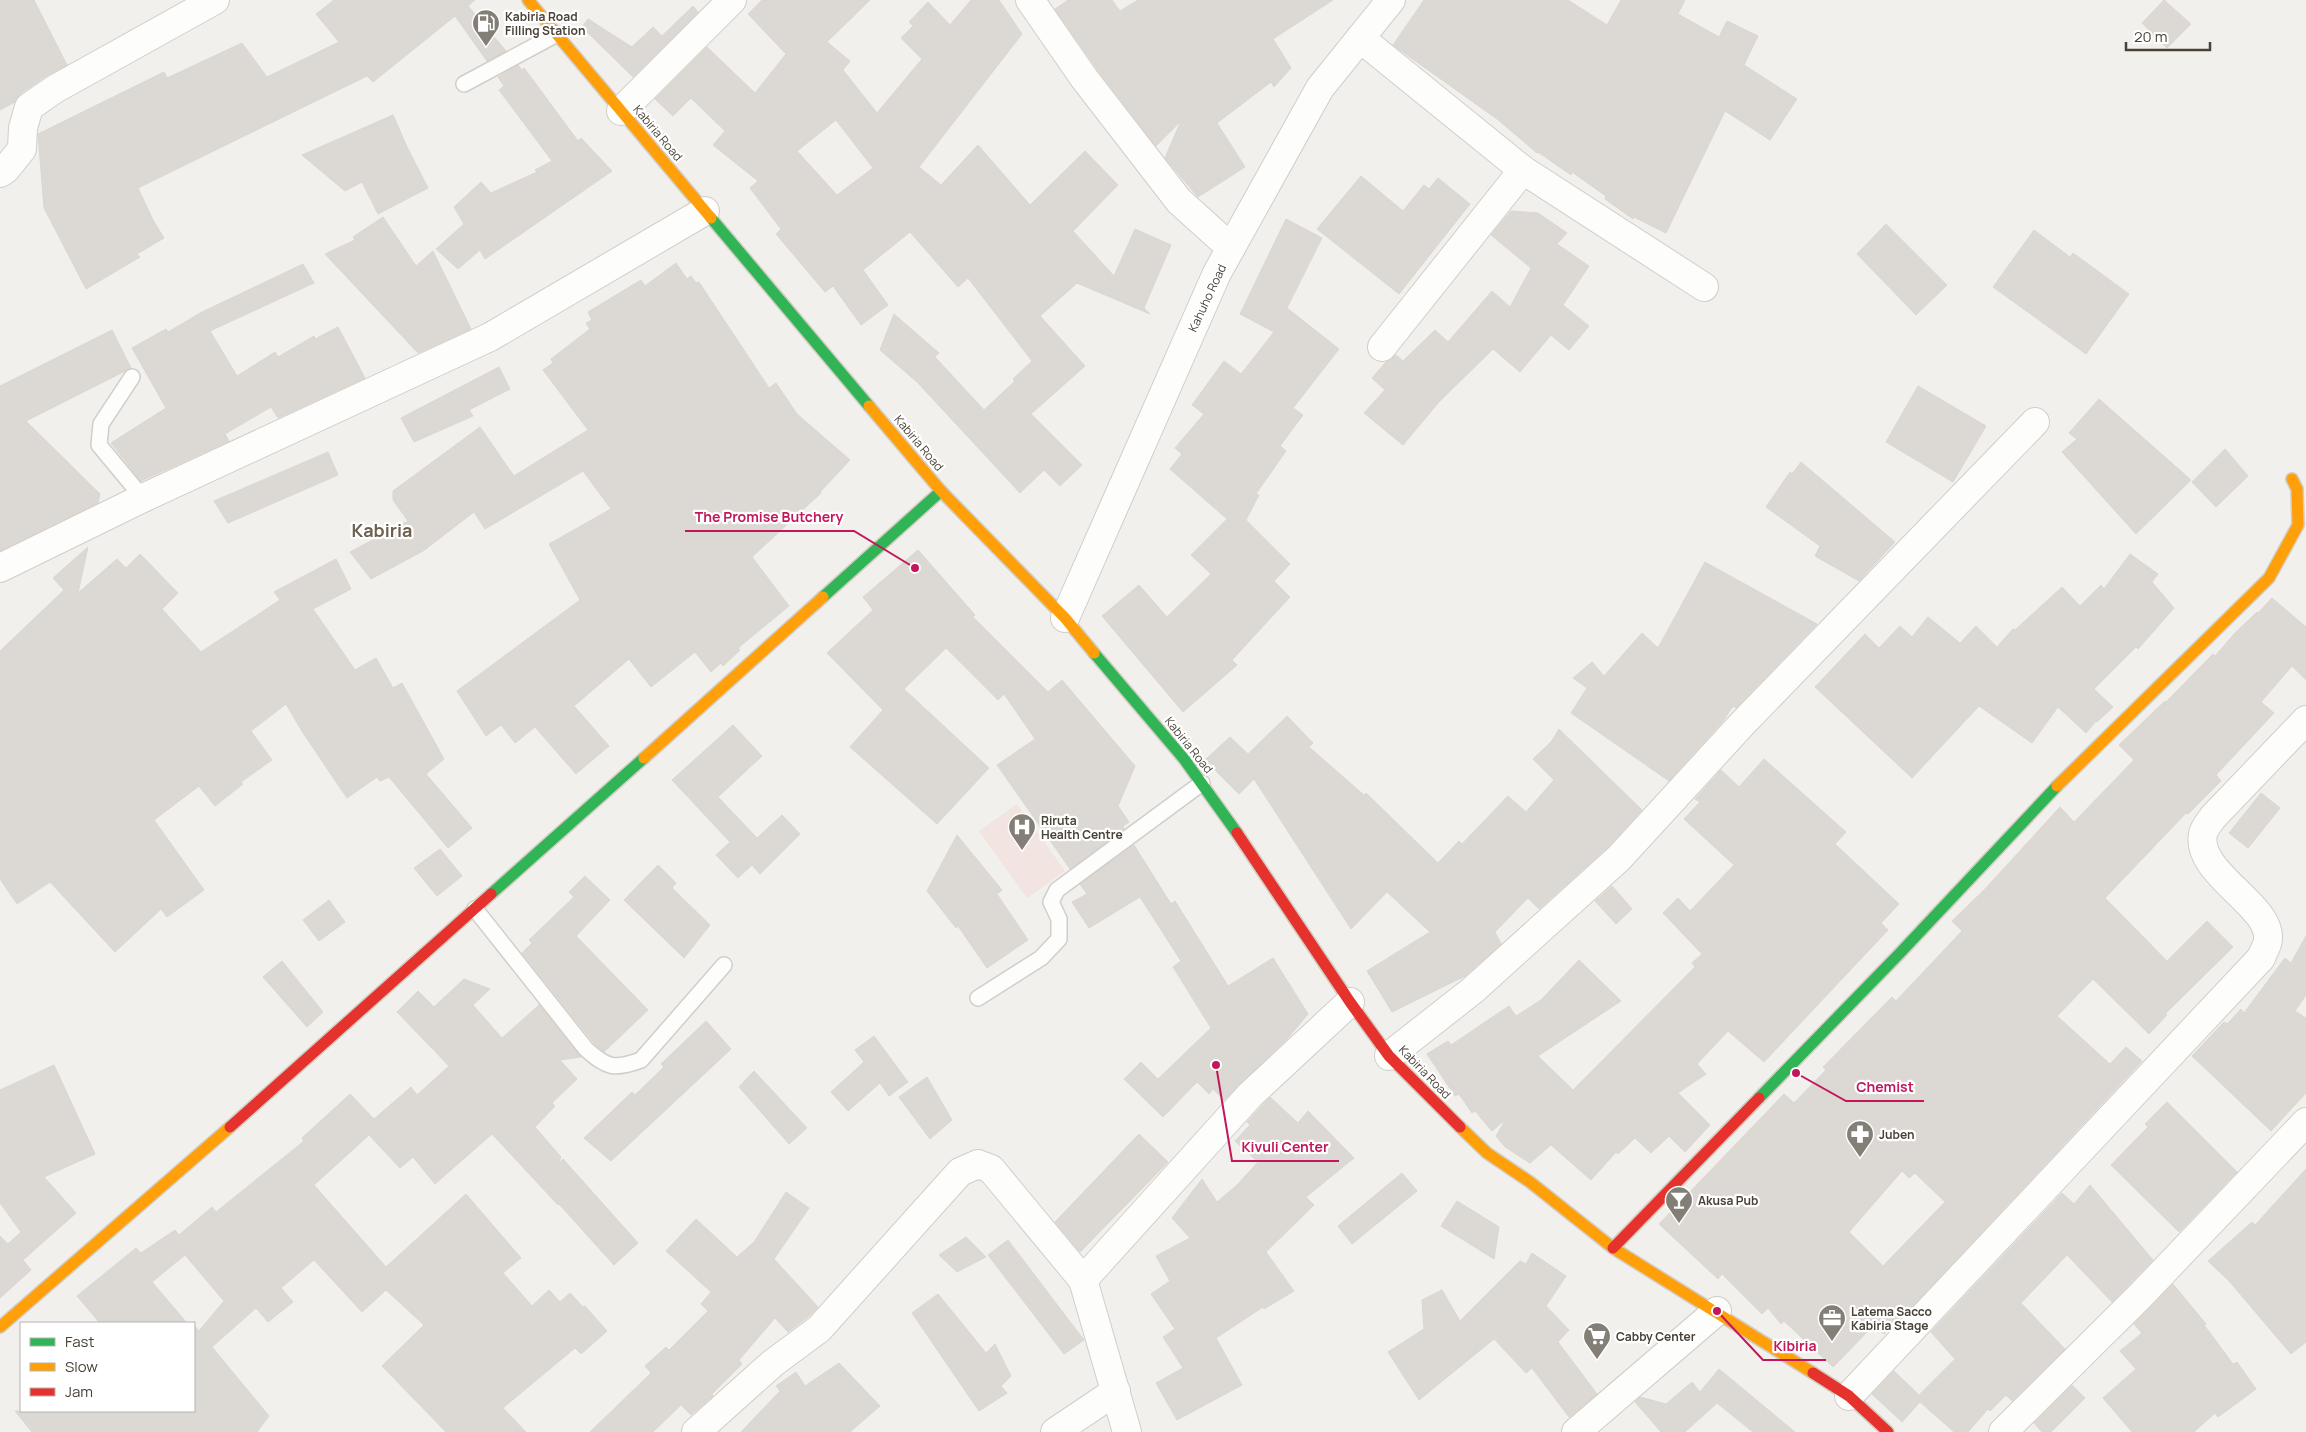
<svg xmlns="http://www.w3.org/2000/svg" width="2306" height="1432" font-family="Manrope,sans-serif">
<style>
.medical{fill:#f1e4e1}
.building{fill:#dcd9d4;stroke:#dad7d2;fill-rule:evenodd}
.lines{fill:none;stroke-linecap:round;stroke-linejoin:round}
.lane-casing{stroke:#d0ceca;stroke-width:18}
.street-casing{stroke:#d0ceca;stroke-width:30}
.fast-casing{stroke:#d2cdc3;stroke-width:14}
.slow-casing{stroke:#d2cdc3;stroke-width:14}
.jam-casing{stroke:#d2cdc3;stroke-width:14}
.lane{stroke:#fdfdfc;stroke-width:15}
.street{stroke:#fdfdfc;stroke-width:28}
.fast{stroke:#30b455;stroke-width:11}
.slow{stroke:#ff9f0a;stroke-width:11}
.jam{stroke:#e5322d;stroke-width:11}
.labels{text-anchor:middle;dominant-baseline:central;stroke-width:4.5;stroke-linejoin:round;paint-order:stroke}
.poi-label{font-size:12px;font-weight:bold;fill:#494237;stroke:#fff;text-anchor:start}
.street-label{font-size:12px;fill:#494237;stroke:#fff}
.district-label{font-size:18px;font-weight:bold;fill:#6c5f4e;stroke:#fff}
.leader{fill:none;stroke:#c2185b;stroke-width:2}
.callout-dot{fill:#c2185b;stroke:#fff;stroke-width:2}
.callout-label{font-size:14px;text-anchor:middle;font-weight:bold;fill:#c2185b;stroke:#fff;stroke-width:4.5;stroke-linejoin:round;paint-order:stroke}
</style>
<rect width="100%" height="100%" fill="#f2f0ec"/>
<polygon class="medical" points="1017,804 1065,871 1027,898 979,831"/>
<g class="building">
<polygon points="0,0 34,0 67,65 46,76 20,94 15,102 0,110"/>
<polygon points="334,0 475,0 468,6 506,51 487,61 455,16 373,82 367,76 138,188 153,220 164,238 137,254 140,257 86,289 44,208 38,134 164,72 167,78 242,43 267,77 339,42 316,14"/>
<path d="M 762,0 L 870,0 L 827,42 L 850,61 L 843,70 L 877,113 L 922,59 L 901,38 L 913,26 L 909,22 L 928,2 L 950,25 L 971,0 L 999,0 L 1022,34 L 919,167 L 941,185 L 978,145 L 1030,205 L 1085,151 L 1118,185 L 1073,231 L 1114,276 L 1135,229 L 1171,245 L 1144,308 L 1150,314 L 1077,283 L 1040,316 L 1085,366 L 1031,414 L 1082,465 L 1060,486 L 1044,470 L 1020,493 L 917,382 L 880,350 L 894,314 L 939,353 L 935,357 L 984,410 L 1015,381 L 1013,379 L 1032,361 L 968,278 L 958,287 L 910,232 L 863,270 L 888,305 L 861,325 L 833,286 L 825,292 L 776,234 L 781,229 L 750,188 L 758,181 L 713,145 L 725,131 L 691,98 L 673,116 L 655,99 L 707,47 L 755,93 L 786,54 L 748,14 ZM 836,120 L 873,168 L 837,195 L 797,151 Z"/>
<polygon points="1068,0 1112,0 1120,11 1138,0 1333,0 1273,39 1291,68 1274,87 1271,82 1217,123 1245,167 1198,197 1165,158 1181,121 1156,146 1097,69 1055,9"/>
<polygon points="1424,0 1568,0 1607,25 1621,0 1685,0 1678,14 1719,37 1727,21 1758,36 1744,65 1797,99 1770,140 1725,111 1666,233 1634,217 1633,219 1605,199 1606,196 1572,172 1571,175 1538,152 1537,153 1497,119 1393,45"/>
<polygon points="2164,0 2191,24 2167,48 2142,23"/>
<polygon points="693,6 698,12 633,77 582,27 588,19 632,47 653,27 662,36"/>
<polygon points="518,65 522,70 524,68 578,141 581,138 612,171 485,259 480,250 458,269 436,249 464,224 454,207 481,182 491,193 537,172 535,170 552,161 499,90 504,86 498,77"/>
<polygon points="393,115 407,147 428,188 378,214 362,182 345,191 302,155"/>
<polygon points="1361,176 1403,211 1424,185 1429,189 1438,178 1470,204 1399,294 1317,229"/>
<polygon points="1511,211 1538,213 1567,233 1557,244 1589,266 1563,305 1589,326 1569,350 1551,335 1520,372 1493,349 1439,402 1403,445 1364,413 1385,390 1372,378 1386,362 1396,355 1403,361 1435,330 1448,342 1492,291 1510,307 1531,268 1491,235"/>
<polygon points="383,217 416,266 433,251 471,329 418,353 325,254 355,240 353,237"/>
<polygon points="1286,219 1322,238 1287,308 1339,349 1293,408 1303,415 1280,446 1286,451 1256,494 1259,495 1246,520 1290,564 1274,581 1290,597 1232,660 1237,665 1183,712 1102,616 1139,585 1167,617 1211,574 1191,555 1227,519 1170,469 1182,454 1175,448 1204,414 1192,405 1224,361 1241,374 1274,332 1240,314"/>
<polygon points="1886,224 1947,285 1916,315 1857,254"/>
<polygon points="2034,230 2070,257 2073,253 2129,294 2086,354 1993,287"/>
<polygon points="676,263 687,279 691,276 696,283 699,282 769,388 776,383 797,414 850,460 820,492 821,493 752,557 789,606 738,648 740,650 723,666 721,663 711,672 695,652 651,687 629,659 574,706 609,746 576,774 535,727 515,743 501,725 486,736 457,691 580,600 549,544 611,509 583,471 485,529 474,512 423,551 371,579 350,552 408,521 393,500 393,491 480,427 514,476 588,430 543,370 553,363 551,359 590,329 586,323 592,320 588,312 641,280 645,286"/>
<polygon points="303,264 314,283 210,331 237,376 275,352 278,357 314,336 315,339 338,327 365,378 278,418 271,407 225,434 229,441 141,481 111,443 166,408 132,348 166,329 168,332 202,312"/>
<polygon points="112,330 131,368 26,421 100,494 98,503 0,551 0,386"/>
<polygon points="499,367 510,389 469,410 473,416 414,442 401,418"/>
<polygon points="1918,386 1986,426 1953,482 1886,442"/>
<polygon points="2099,399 2191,480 2136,534 2062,452 2077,439 2069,433"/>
<polygon points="2225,449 2248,476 2216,507 2192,482"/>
<polygon points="328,452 338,475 228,523 214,501"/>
<polygon points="1801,462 1895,542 1859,581 1815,556 1820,546 1766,507 1790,472 1792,474"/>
<polygon points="88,547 78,593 117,559 126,568 140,554 178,593 162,609 201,652 280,600 274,592 336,559 351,589 313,609 355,670 376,658 393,688 402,683 444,759 426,774 472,828 448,848 389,777 380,781 377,777 347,798 303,733 286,704 251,731 272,760 241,782 243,784 215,806 199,786 154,820 204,890 167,917 161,909 115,952 50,882 17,904 0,879 0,651 64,590 53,578"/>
<polygon points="918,550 975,615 973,617 1048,692 1062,680 1135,766 1118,806 1129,822 1123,826 1124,829 1070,869 997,765 1035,739 1004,694 998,700 946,648 904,689 989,768 937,824 850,747 883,710 827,653 873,610 863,597"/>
<polygon points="2130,554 2158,574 2152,582 2174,608 2138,649 2136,647 2094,689 2113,707 2097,722 2096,721 2086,733 2058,707 2032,743 1979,706 1912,778 1815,687 1865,634 1879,648 1900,626 1912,637 1928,617 1960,643 1976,626 1997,647 2013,629 2015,630 2062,587 2080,606 2101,585 2104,589"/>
<polygon points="1705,562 1817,624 1736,708 1733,706 1723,721 1669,781 1571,713 1587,688 1573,678 1592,662 1604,676 1642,633 1658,648"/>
<path d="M 2272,598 L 2306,627 L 2306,680 L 2292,666 L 2261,702 L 2274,713 L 2216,775 L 2221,781 L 2188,814 L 2186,813 L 2105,898 L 2167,961 L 2207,921 L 2233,947 L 2165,1014 L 2167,1015 L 2149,1034 L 2093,979 L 2057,1016 L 2110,1064 L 2126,1047 L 2142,1061 L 1910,1309 L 1884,1334 L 1874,1325 L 1833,1367 L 1784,1321 L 1781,1324 L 1768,1308 L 1762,1314 L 1722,1274 L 1718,1279 L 1659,1224 L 1784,1094 L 1794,1103 L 1826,1070 L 1823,1067 L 1892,997 L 1896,1001 L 1962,931 L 1952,921 L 1985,889 L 2060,807 L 2074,822 L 2134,760 L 2119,745 L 2165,701 L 2166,702 L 2213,654 L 2215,656 L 2235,633 L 2257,612 L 2258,613 ZM 1902,1171 L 1909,1178 L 1915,1173 L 1945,1202 L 1883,1266 L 1849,1232 Z"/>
<polygon points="1287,716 1313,743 1309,747 1364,795 1366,793 1438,863 1459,841 1462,844 1508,796 1526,812 1554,780 1533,759 1551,742 1559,729 1642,810 1608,847 1539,909 1528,898 1495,932 1501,944 1465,976 1392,1012 1367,971 1430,932 1387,892 1351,929 1254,779 1239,794 1205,760 1230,737 1248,754"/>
<polygon points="733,725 762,756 718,797 757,838 782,815 800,834 760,874 752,865 738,878 716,855 730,842 672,780"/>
<polygon points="1764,759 1846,832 1835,844 1899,904 1881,923 1888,930 1764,1062 1728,1031 1697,1064 1706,1074 1678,1093 1710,1125 1685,1152 1669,1136 1651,1153 1635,1138 1618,1154 1616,1152 1591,1180 1551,1145 1530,1163 1505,1147 1496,1136 1506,1119 1492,1131 1475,1111 1472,1113 1459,1094 1455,1096 1427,1054 1448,1041 1451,1045 1509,1006 1516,1016 1541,1000 1579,960 1621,1001 1538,1056 1573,1090 1695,967 1692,963 1702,954 1663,913 1678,898 1690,911 1734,865 1684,819 1700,802 1695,799 1721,770 1739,787"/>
<polygon points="2261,793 2280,808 2248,848 2229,833"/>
<polygon points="957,835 1002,890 997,894 1028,940 987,968 958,926 956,928 927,891"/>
<polygon points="1134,845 1171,904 1175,901 1228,986 1273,958 1308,1014 1288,1038 1224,1100 1213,1089 1209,1094 1197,1082 1163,1117 1124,1079 1141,1062 1158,1079 1211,1028 1173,967 1181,961 1140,897 1089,928 1072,902 1087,894 1080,884"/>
<polygon points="440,849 462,876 437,896 414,868"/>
<polygon points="658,865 676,883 672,888 710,925 684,958 624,900"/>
<polygon points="585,876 610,900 576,936 648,1010 604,1052 593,1042 522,953 532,943 529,940 574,897 569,892"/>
<polygon points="1612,886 1632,909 1616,924 1595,901"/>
<polygon points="329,900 345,922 319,941 303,920"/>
<polygon points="2306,936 2306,995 2295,1011 2306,1018 2306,1093 2271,1131 2192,1056 2224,1022 2227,1024 2241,1009 2244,1013 2285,958 2291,963"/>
<polygon points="282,961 323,1012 307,1027 263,977"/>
<polygon points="464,979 490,989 473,1005 502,1038 539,1005 581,1057 560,1060 577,1079 552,1103 555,1106 535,1127 561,1157 558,1164 563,1159 638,1243 614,1265 559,1204 558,1205 492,1134 435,1184 413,1157 400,1168 369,1135 314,1185 386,1267 466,1194 521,1258 503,1273 532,1306 549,1290 560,1302 570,1293 583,1307 585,1306 607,1331 581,1354 575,1348 503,1408 526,1432 446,1432 382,1366 424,1325 386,1290 362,1312 314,1260 281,1288 293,1302 268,1322 256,1308 212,1347 269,1416 257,1432 32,1432 15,1411 194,1411 194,1325 199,1331 224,1301 185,1255 152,1282 187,1323 100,1323 77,1296 136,1248 141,1253 175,1230 179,1235 212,1207 216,1212 304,1141 302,1138 350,1094 374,1119 411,1087 417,1095 449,1066 397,1012 418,991 434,1007"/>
<polygon points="706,1021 731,1049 611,1161 584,1138 632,1092 635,1095 664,1067 661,1064"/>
<polygon points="874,1036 908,1082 889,1096 880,1083 848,1111 831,1092 864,1062 855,1050"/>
<polygon points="54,1065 95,1154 44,1177 76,1213 23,1260 31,1270 0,1298 0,1236 8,1244 21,1232 0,1203 0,1090"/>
<polygon points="754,1071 807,1128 789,1144 739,1087"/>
<polygon points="927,1077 952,1120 930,1139 899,1097"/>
<polygon points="1270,1097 1298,1123 1308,1111 1354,1158 1306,1197 1314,1205 1266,1252 1294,1291 1264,1309 1263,1307 1216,1338 1242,1385 1177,1420 1156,1383 1183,1368 1163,1337 1175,1329 1151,1294 1170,1281 1156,1256 1190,1238 1172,1218 1202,1179 1217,1202 1237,1185 1258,1162 1235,1141 1250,1125 1247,1122"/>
<polygon points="2167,1102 2237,1172 2179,1232 2111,1165 2148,1127 2145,1124"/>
<polygon points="1139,1134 1168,1162 1080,1252 1055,1222"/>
<polygon points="2306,1169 2306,1342 2291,1354 2229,1281 2208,1261 2252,1222 2255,1225"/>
<polygon points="1402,1173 1417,1191 1352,1244 1338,1226"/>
<polygon points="2090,1185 2153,1260 2112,1302 2067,1255 2021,1303 2065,1349 2012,1401 2006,1395 1990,1411 1988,1409 1968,1432 1954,1432 1920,1402 1902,1422 1872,1394 1894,1371 1919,1395 1955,1359 1931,1332 2062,1193 2074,1204"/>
<polygon points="786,1192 809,1208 774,1259 818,1307 808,1317 788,1332 775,1318 739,1360 742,1364 712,1394 713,1396 691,1415 681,1405 653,1432 590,1432 651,1373 645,1366 666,1347 669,1350 708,1311 701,1304 711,1292 666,1251 696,1219 737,1257 754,1242"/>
<polygon points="1457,1201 1499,1227 1494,1259 1441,1226"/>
<polygon points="966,1237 986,1257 957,1272 939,1255"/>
<polygon points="1008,1240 1084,1340 1064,1354 988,1255"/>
<polygon points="1532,1253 1566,1276 1546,1306 1569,1330 1558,1342 1597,1394 1569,1417 1532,1368 1526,1373 1494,1339 1419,1400 1388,1352 1424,1329 1422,1300 1442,1290 1460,1321 1520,1261 1526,1264"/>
<polygon points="2173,1284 2206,1324 2204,1325 2233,1364 2237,1362 2256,1389 2218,1417 2215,1413 2194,1432 2132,1432 2103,1398 2136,1369 2120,1351 2142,1333 2134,1324"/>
<polygon points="938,1294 986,1353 995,1344 1011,1376 1001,1386 1007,1393 979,1411 912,1313"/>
<polygon points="839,1363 880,1406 850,1432 741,1432 780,1391 776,1386 796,1372 805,1386"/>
<polygon points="1719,1369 1795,1432 1753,1432 1717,1403 1685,1432 1661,1432 1635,1402 1640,1397 1666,1404 1692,1382 1700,1392"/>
<polygon points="2072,1385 2085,1398 2051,1432 2042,1432 2034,1423"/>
</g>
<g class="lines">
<g class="lane-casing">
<g id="lane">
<polyline points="464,84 557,34"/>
<polyline points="132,377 101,424 99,445 143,498"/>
<path d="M 475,909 L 586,1049 C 607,1068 614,1070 641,1060 L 724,965"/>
<polyline points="978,998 1041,958 1059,939 1059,919 1051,902 1057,890 1202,783"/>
</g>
</g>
<g class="street-casing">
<g id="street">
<polyline points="1030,0 1084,78 1179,201 1231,248"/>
<polyline points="1360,38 1523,170 1704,287"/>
<polyline points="621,111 732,0"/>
<polyline points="0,173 6,169 22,149 23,128 29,107 55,89 215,0"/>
<polyline points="1382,347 1523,170"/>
<polyline points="0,568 143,498 490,337 705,211"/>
<polyline points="1065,618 1217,273 1320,88 1391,0"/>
<polyline points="1389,1056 1473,990 1619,858 1742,724 2035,422"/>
<polyline points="1083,1280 1250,1095 1350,1002"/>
<path d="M 1849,1396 L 2261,958 C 2263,952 2268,945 2268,939 C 2271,905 2195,873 2203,834 C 2204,828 2210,822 2213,817 L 2306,720"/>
<polyline points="696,1432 773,1363 819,1329 960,1172 978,1164 991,1169 1083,1280 1127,1432"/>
<polyline points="1055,1432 1116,1391"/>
<polyline points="1576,1432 1717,1311"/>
<polyline points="2003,1432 2142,1294 2306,1122"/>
</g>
</g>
<g class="fast-casing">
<g id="fast">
<polyline points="711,218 869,406"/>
<polyline points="823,597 941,491"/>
<polyline points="1094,653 1184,759 1237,833"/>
<polyline points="491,894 644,758"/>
<polyline points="1759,1098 1900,953 2057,786"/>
</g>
</g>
<g class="slow-casing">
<g id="slow">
<polyline points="528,0 711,218"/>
<polyline points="869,406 941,491 1065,618 1094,653"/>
<polyline points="644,758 823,597"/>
<polyline points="2057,786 2269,578 2298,525 2297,489 2292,479"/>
<polyline points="1460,1127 1487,1153 1530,1182 1613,1248 1813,1373"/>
<polyline points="0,1327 230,1127"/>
</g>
</g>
<g class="jam-casing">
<g id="jam">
<polyline points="1237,833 1350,1002 1389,1056 1460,1127"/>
<polyline points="230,1127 491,894"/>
<polyline points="1613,1248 1759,1098"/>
<polyline points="1813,1373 1849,1396 1888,1432"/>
</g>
</g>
<use href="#lane" class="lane"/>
<use href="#street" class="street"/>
<use href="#fast" class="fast"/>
<use href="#slow" class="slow"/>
<use href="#jam" class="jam"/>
</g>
<defs>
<g id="fuel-pin" transform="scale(1.4375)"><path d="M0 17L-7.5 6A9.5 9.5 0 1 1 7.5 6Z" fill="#847f76" stroke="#fff"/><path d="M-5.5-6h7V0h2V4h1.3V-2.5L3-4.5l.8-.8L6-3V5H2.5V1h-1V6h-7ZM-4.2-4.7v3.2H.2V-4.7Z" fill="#fff"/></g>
<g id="hospital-pin" transform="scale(1.4375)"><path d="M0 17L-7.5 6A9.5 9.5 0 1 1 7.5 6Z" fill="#847f76" stroke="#fff"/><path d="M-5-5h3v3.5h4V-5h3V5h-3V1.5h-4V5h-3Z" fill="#fff"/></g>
<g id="pharmacy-pin" transform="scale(1.4375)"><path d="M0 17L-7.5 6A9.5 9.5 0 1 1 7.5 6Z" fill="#847f76" stroke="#fff"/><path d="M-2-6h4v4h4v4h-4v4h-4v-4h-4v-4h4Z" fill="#fff"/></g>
<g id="bar-pin" transform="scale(1.4375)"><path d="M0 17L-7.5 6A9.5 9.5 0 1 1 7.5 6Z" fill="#847f76" stroke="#fff"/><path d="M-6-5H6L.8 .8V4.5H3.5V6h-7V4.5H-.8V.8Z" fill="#fff"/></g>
<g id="office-pin" transform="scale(1.4375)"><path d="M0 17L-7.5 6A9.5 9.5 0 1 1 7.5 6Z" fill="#847f76" stroke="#fff"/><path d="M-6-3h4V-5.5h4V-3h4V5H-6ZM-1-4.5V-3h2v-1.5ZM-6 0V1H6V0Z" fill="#fff"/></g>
<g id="supermarket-pin" transform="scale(1.4375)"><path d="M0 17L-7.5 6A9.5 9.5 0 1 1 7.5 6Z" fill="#847f76" stroke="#fff"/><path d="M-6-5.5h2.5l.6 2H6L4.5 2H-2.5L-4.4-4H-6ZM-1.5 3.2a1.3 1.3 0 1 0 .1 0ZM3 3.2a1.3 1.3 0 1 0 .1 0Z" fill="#fff"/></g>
</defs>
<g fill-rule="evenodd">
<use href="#fuel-pin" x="486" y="23"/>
<use href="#hospital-pin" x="1022" y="827"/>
<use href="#pharmacy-pin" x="1860" y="1134"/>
<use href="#bar-pin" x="1679" y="1200"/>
<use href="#office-pin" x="1832" y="1318"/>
<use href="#supermarket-pin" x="1597" y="1336"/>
</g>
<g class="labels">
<g class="poi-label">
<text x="505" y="16">Kabiria Road<tspan x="505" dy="14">Filling Station</tspan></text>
<text x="1041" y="820">Riruta<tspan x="1041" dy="14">Health Centre</tspan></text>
<text x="1879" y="1134">Juben</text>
<text x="1698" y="1200">Akusa Pub</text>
<text x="1851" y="1311">Latema Sacco<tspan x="1851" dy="14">Kabiria Stage</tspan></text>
<text x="1616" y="1336">Cabby Center</text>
</g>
<g class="street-label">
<text transform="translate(658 133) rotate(50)">Kabiria Road</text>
<text transform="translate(1207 298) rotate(-65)">Kahuho Road</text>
<text transform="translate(919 443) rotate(50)">Kabiria Road</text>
<text transform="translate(1189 745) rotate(51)">Kabiria Road</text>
<text transform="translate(1425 1072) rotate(46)">Kabiria Road</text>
</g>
<g class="district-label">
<text x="382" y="530">Kabiria</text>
</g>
</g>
<path class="leader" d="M915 568L854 531H685M1796 1073L1846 1101H1924M1216 1065L1232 1161H1339M1717 1311L1763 1360H1826"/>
<g class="callout-dot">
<circle cx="915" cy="568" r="5"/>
<circle cx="1796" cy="1073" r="5"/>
<circle cx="1216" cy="1065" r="5"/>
<circle cx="1717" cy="1311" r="5"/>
</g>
<g class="callout-label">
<text x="769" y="522">The Promise Butchery</text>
<text x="1885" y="1092">Chemist</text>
<text x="1285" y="1152">Kivuli Center</text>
<text x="1795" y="1351">Kibiria</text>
</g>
<rect x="20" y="1322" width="175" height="90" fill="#ffffff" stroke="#b6b3af"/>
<rect x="30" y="1338" width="25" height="8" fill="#30b455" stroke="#b6b3af"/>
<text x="65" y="1347" font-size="15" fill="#494237">Fast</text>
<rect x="30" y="1363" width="25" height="8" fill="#ff9f0a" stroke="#b6b3af"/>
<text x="65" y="1372" font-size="15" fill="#494237">Slow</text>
<rect x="30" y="1388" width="25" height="8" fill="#e5322d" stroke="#b6b3af"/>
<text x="65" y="1397" font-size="15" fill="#494237">Jam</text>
<path d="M2126 42v8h84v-8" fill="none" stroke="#494237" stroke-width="2.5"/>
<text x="2134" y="42" font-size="15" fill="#494237" stroke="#ffffff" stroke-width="4" paint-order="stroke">20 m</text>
</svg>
